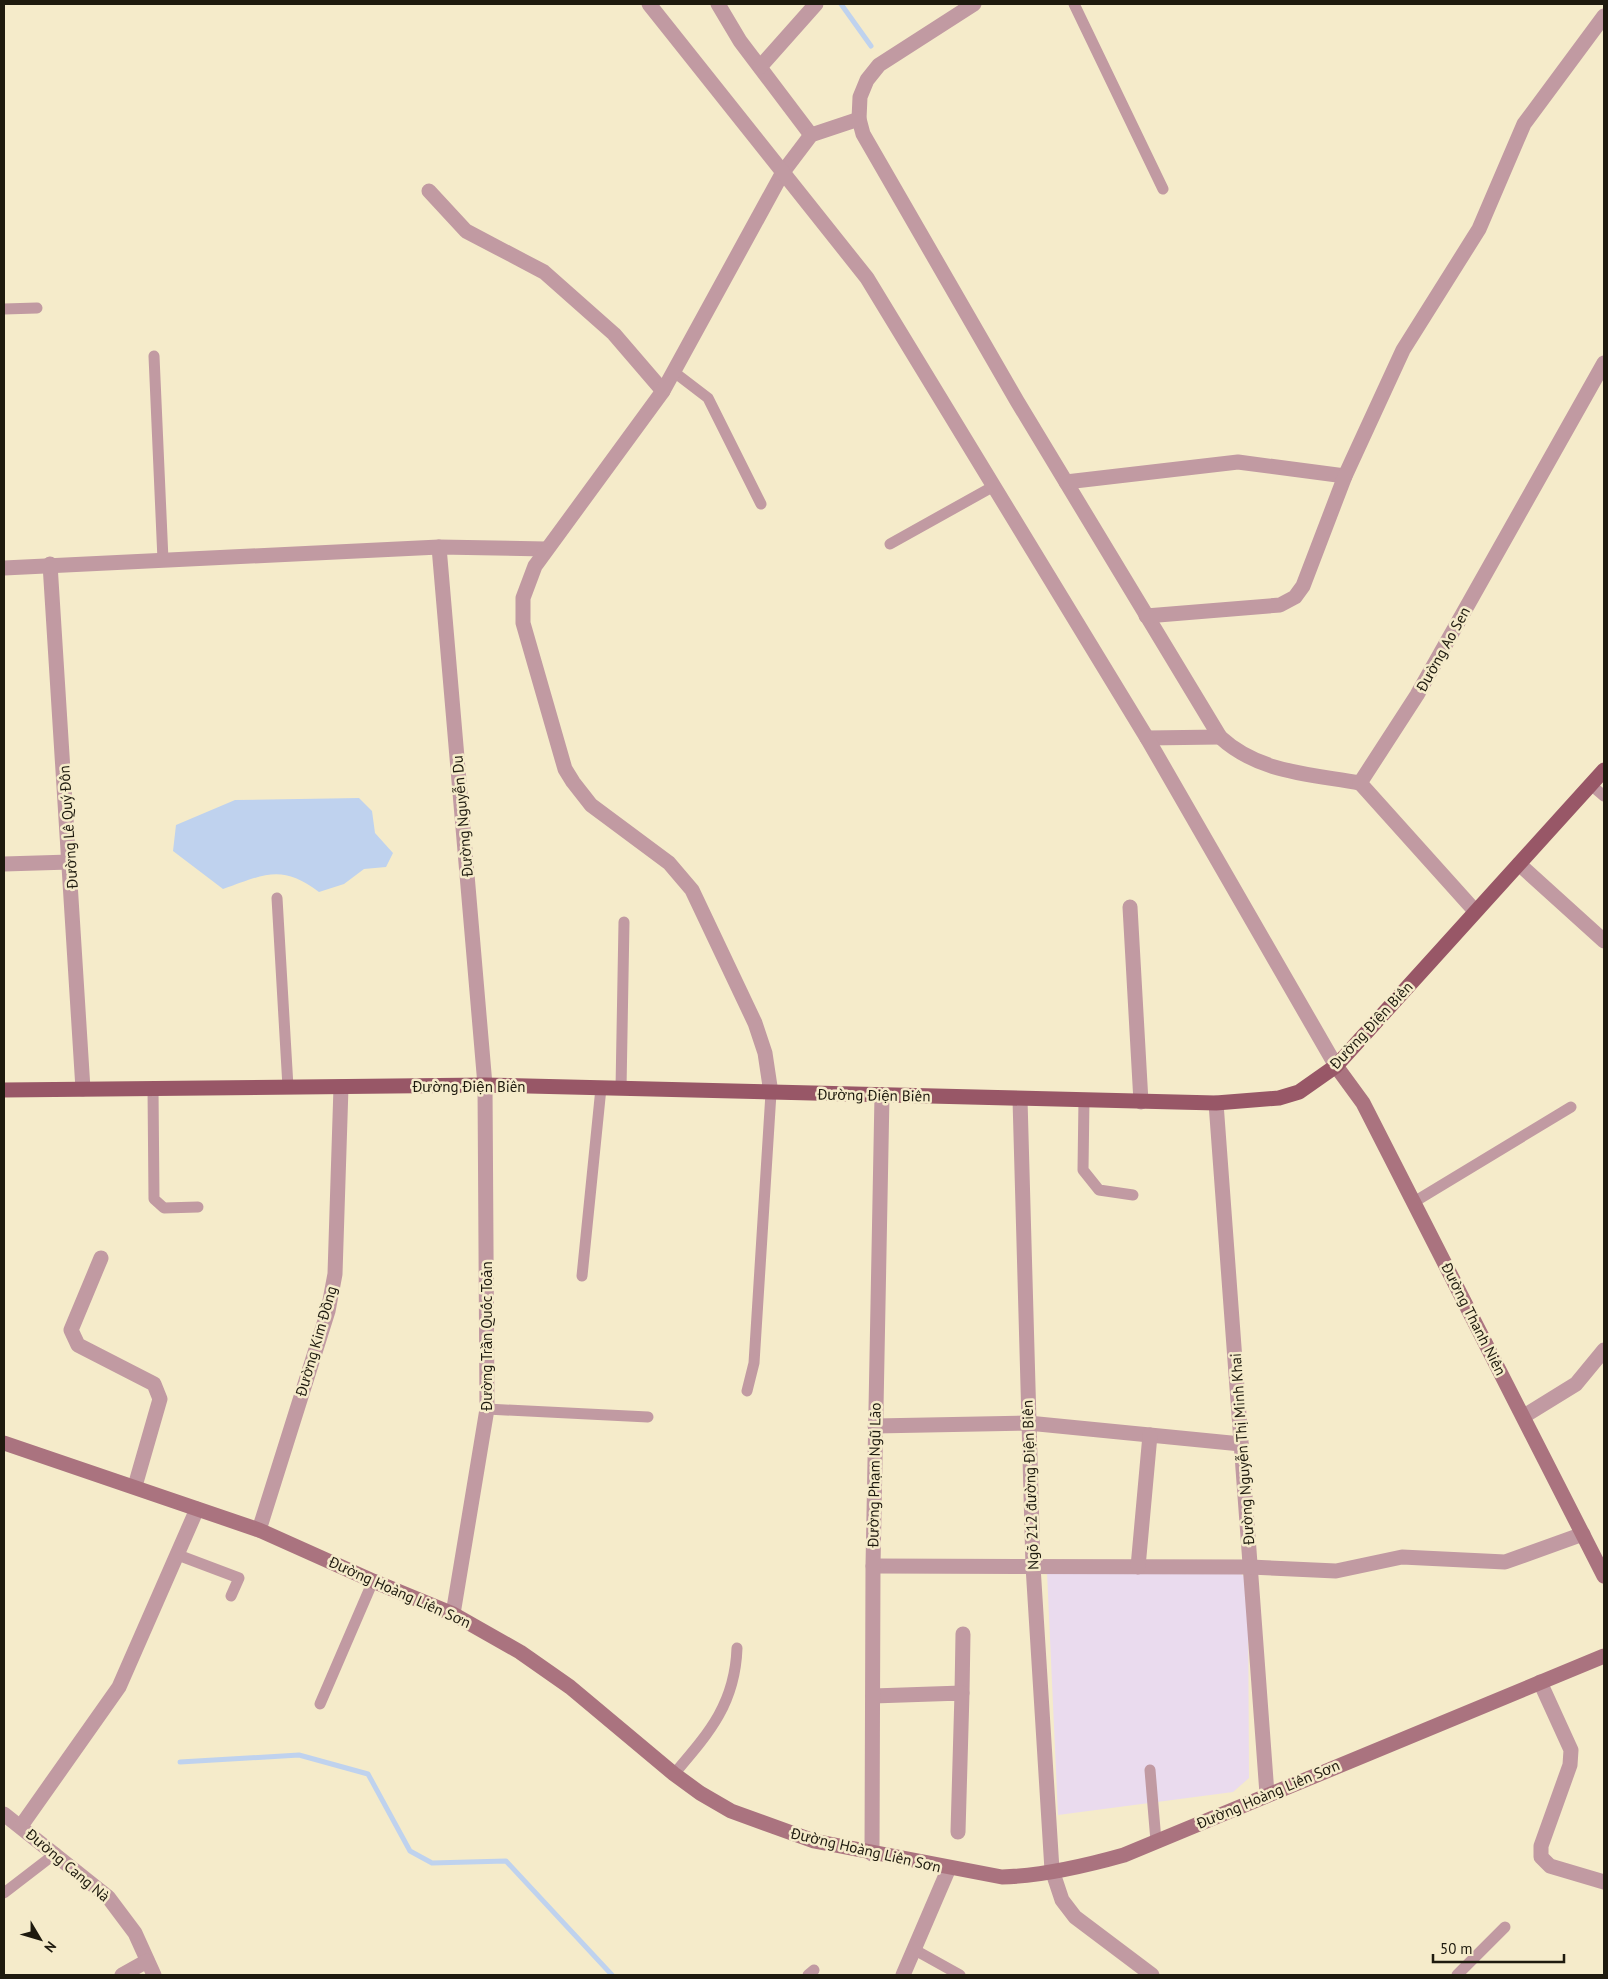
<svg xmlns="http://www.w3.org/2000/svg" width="1608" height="1979" font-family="'PT Sans',sans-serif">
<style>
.commercial{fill:#eadbee}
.water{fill:#bfd2ee}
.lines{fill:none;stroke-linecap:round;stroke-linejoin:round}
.stream{stroke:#bfd2ee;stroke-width:5}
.service{stroke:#c19aa2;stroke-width:11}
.minor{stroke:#c19aa2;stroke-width:15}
.tertiary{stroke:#c19aa2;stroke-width:15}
.secondary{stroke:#aa737f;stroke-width:15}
.primary{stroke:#985767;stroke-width:15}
.labels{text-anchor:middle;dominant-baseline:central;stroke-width:5;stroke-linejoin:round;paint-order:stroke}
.street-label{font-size:15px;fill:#1e1a0e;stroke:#f5ebca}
</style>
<rect width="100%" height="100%" fill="#f5ebca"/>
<polygon class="commercial" points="1229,1563 1248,1580 1249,1778 1233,1792 1058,1815 1047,1572"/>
<path class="water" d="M 359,798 L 372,811 L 375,833 L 393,853 L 386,867 L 364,869 L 344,884 L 319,892 C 281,863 264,875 223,889 L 173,851 L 176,825 L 235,800 Z"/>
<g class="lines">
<g class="stream">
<polyline points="841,4 871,46"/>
<polyline points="180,1762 299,1755 368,1774 410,1851 432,1863 506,1861 612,1975"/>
</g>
<g class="service">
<polyline points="1074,4 1163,189"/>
<polyline points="4,309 37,308"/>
<polyline points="154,356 163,560"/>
<polyline points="674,372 708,398 761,504"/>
<polyline points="890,544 994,486"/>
<polyline points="1591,785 1604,796"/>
<polyline points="277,898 288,1087"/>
<polyline points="153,1088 154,1199 164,1208 198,1207"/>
<polyline points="621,1089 624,922"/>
<polyline points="1084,1099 1083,1170 1099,1190 1133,1195"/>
<polyline points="1414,1202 1571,1107"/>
<polyline points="582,1276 601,1088"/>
<polyline points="747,1391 754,1363 771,1093"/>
<polyline points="487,1409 648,1417"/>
<polyline points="178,1555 239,1578 231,1596"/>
<polyline points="320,1704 373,1581"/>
<polyline points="1150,1770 1156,1841"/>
<path d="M 674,1774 C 709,1733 735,1704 737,1648"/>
<polyline points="4,1893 56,1853"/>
<polyline points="915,1950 960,1975"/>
<polyline points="808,1975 814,1970"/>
<polyline points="1457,1975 1505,1927"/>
</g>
<g class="minor">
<polyline points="718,4 740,41 811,135"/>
<path d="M 974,4 L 879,65 L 867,80 L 860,97 L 859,119 L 863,134 L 1017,401 L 1220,737 C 1259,773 1310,774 1360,783"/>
<polyline points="760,67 816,4"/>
<polyline points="429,191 466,231 544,272 614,334 663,391"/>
<polyline points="1066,482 1238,462 1345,476"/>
<polyline points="439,547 485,1085 487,1409 453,1614"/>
<polyline points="50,564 83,1089"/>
<polyline points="4,568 439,547 546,549"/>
<polyline points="1146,616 1280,605 1295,597 1303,586 1345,476 1403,350 1479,229 1524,124 1604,16"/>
<polyline points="1147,738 1220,737"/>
<polyline points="4,864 70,862"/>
<polyline points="1519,864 1604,941"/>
<polyline points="1130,907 1141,1102"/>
<polyline points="1475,911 1360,783 1417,695 1604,363"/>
<polyline points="771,1093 765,1053 755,1023 692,890 669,863 591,805 573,782 565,769 523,623 523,598 535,566 663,391 783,172 811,135 859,119"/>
<polyline points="1020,1099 1033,1566 1052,1870 1062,1900 1075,1917 1152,1975"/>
<polyline points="1216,1103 1267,1794"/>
<polyline points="101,1258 71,1330 78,1345 154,1384 160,1399 135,1486"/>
<polyline points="1524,1416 1576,1384 1604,1350"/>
<polyline points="875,1426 1028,1423 1241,1444"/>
<polyline points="259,1530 328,1311 335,1274 341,1087"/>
<polyline points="873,1566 1250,1567 1336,1571 1402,1557 1505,1562 1583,1534"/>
<polyline points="1138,1567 1150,1435"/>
<polyline points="1540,1682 1571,1750 1570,1765 1541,1846 1541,1857 1550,1866 1604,1882"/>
<polyline points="962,1693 963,1634"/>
<polyline points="873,1696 962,1693 958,1832"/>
<polyline points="4,1814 108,1897 135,1933 154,1975"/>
<polyline points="21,1826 119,1687 197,1509"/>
<polyline points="872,1854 873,1566 882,1095"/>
<polyline points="122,1975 147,1961"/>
<polyline points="903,1975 949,1868"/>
</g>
<polyline class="tertiary" points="649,4 867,278 1147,738 1336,1066"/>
<g class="secondary">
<polyline points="1336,1066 1363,1103 1604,1576"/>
<path d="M 4,1443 L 259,1530 L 373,1581 L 453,1614 L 520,1652 L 570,1687 L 674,1774 L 700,1793 L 731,1811 L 814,1841 L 1002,1877 C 1043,1876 1085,1866 1124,1855 L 1604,1656"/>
</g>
<polyline class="primary" points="4,1090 485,1085 1216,1103 1279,1098 1299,1092 1336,1066 1604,770"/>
</g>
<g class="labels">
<g class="street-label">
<text transform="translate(1443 649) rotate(-61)">Đường Ao Sen</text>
<text transform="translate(462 816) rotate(-95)">Đường Nguyễn Du</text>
<text transform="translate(68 827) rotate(-94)">Đường Lê Quý Đôn</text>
<text transform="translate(1371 1025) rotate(-47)">Đường Điện Biên</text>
<text x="469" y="1086">Đường Điện Biên</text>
<text transform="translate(874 1095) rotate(1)">Đường Điện Biên</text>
<text transform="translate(1474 1319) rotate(63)">Đường Thanh Niên</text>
<text transform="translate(486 1336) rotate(-90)">Đường Trần Quốc Toản</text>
<text transform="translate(316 1341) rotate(-74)">Đường Kim Đồng</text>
<text transform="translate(1242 1449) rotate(-94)">Đường Nguyễn Thị Minh Khai</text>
<text transform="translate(874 1475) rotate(-89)">Đường Phạm Ngũ Lão</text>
<text transform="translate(1030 1485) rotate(-92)">Ngõ 212 đường Điện Biên</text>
<text transform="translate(400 1592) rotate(24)">Đường Hoàng Liên Sơn</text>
<text transform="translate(1268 1794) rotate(-23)">Đường Hoàng Liên Sơn</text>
<text transform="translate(866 1850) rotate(13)">Đường Hoàng Liên Sơn</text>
<text transform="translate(68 1865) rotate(40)">Đường Cang Nà</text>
</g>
</g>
<rect width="1608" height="1979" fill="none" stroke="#1e1a0e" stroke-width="10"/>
<g transform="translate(40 1939) rotate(128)" stroke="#f5ebca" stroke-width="4" paint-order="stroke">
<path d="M0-4L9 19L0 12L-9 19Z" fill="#1e1a0e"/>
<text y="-8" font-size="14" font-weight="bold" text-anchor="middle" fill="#1e1a0e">N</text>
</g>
<path d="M1433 1954v8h131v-8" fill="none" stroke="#1e1a0e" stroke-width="2.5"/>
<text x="1440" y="1954" font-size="15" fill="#1e1a0e" stroke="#f5ebca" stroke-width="4" paint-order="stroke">50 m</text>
</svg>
